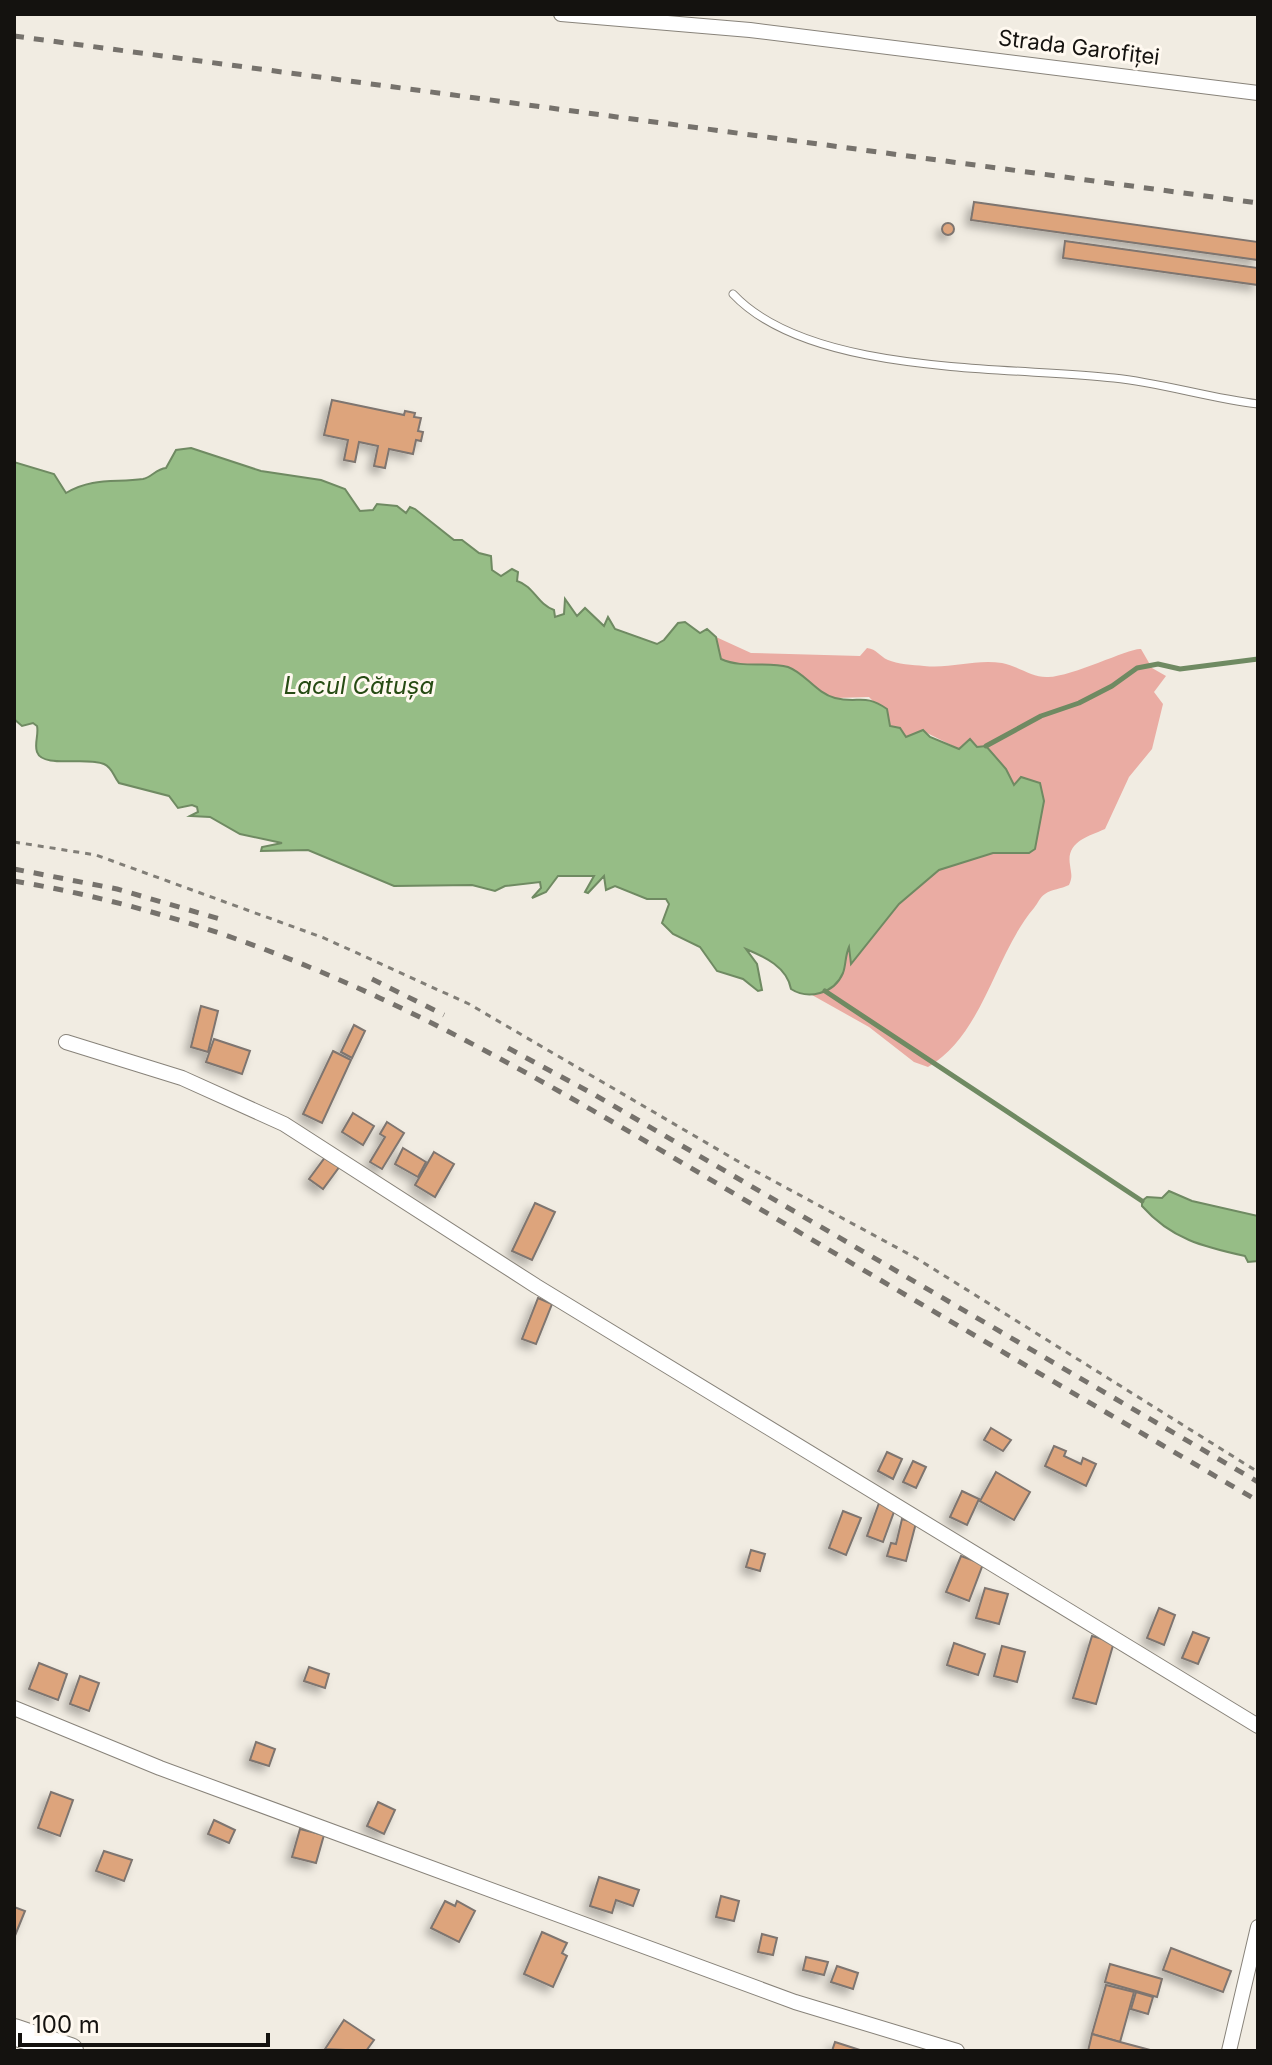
<svg xmlns="http://www.w3.org/2000/svg" width="1272" height="2065" font-family="Inter,sans-serif">
<style>
.green{fill:#eaaca3}
.water{fill:#96bd86;stroke:#6f8a62;stroke-width:2}
.lines{fill:none;stroke-linecap:round;stroke-linejoin:round}
.stream{stroke:#6f8a62;stroke-width:5}
.building{fill:#dda47c;stroke:#7e756f;stroke-width:2;filter:url(#shadow)}
.lane-casing{stroke:#88837a;stroke-width:9}
.street-casing{stroke:#88837a;stroke-width:16}
.highway-casing{stroke:#88837a;stroke-width:28}
.path{stroke:#817e77;stroke-width:3;stroke-dasharray:6 6;stroke-linecap:butt}
.lane{stroke:#fff;stroke-width:7}
.street{stroke:#fff;stroke-width:14}
.highway{stroke:#fff;stroke-width:26}
.rail{stroke:#76726c;stroke-width:5;stroke-dasharray:10 10;stroke-linecap:butt}
.labels{text-anchor:middle;dominant-baseline:central;stroke-width:6;stroke-linejoin:round;paint-order:stroke}
.street-label{font-size:22px;fill:#14120f;stroke:#fff9f0}
.water-label{font-size:24px;font-style:italic;fill:#264b13;stroke:#fff9f0}
</style>
<defs>
<filter id="shadow"><feDropShadow dx="-5.5" dy="5.5" stdDeviation="4" flood-color="#0004"/></filter>
</defs>
<rect width="100%" height="100%" fill="#f1ece2"/>
<path class="green" d="M 716,637 L 751,653 L 860,656 L 867,648 C 877,649 879,656 888,660 C 897,664 913,665 924,666 C 951,669 974,659 1002,663 C 1018,666 1033,678 1048,677 C 1074,676 1131,647 1141,649 L 1152,668 L 1166,676 L 1154,692 L 1163,704 L 1152,749 L 1129,777 L 1105,829 C 1087,837 1066,842 1070,865 C 1071,874 1073,876 1069,885 C 1061,889 1052,889 1045,894 C 1040,897 1038,903 1034,908 C 994,955 984,1034 928,1067 L 914,1062 L 869,1027 L 812,995 C 843,990 838,966 850,945 L 852,963 L 899,904 L 939,870 L 993,853 L 1028,853 L 1035,849 L 1044,801 L 1014,786 L 1006,769 L 986,746 L 977,747 L 969,740 L 959,749 L 923,731 L 906,737 L 890,726 L 889,718 L 869,697 L 835,698 L 820,692 L 789,667 L 732,664 L 721,659 Z"/>
<g class="water">
<path d="M 191,448 L 261,471 L 321,480 L 345,489 L 360,511 L 373,510 L 377,504 L 397,506 L 406,513 L 410,507 L 415,509 L 454,540 L 462,540 L 479,553 L 491,556 L 492,570 L 501,576 L 512,569 L 518,572 L 517,581 C 534,586 537,604 554,610 L 555,617 L 564,614 L 565,599 L 577,616 L 585,608 L 604,626 L 608,617 L 615,629 L 657,644 L 664,640 L 678,623 L 685,622 L 700,633 L 707,629 L 716,637 L 721,659 C 743,669 768,661 788,667 C 805,673 816,693 835,698 C 859,704 864,693 887,709 L 890,726 L 900,728 L 906,737 L 923,730 L 930,737 L 959,749 L 970,739 L 977,747 L 986,746 L 1006,769 L 1014,785 L 1021,777 L 1040,783 L 1044,801 L 1035,849 L 1029,853 L 993,853 L 939,870 L 899,904 L 851,964 L 849,947 C 845,956 846,965 843,973 C 834,994 808,1000 791,989 C 787,967 765,957 746,949 L 757,964 L 762,990 L 758,991 L 743,979 L 717,971 L 700,947 L 673,934 L 662,923 L 669,904 L 666,899 L 647,899 L 615,886 L 606,890 L 604,876 L 588,893 L 585,892 L 594,876 L 558,876 L 546,892 L 532,898 L 541,888 L 540,882 L 505,886 L 495,891 L 472,885 L 394,886 L 308,850 L 261,851 L 262,847 L 282,843 L 240,834 L 210,817 L 190,816 L 198,812 L 197,807 L 192,805 L 178,808 L 169,796 L 119,783 C 113,776 113,768 104,764 C 87,756 43,769 37,752 C 34,744 39,734 37,726 L 33,723 L 22,726 L 14,719 L 14,462 L 54,474 L 66,493 C 93,477 115,483 143,479 C 152,477 156,469 166,468 L 176,450 Z"/>
<path d="M 1169,1191 L 1192,1201 L 1258,1216 L 1258,1261 L 1248,1262 L 1245,1256 C 1204,1247 1171,1239 1142,1206 L 1142,1201 L 1147,1197 L 1162,1198 Z"/>
</g>
<g class="lines">
<g class="stream">
<polyline points="986,746 1041,716 1079,703 1112,686 1137,668 1158,664 1180,669 1258,659"/>
<polyline points="825,991 1142,1201"/>
</g>
</g>
<g class="building">
<polygon points="974,202 1258,242 1258,260 971,220"/>
<circle cx="948" cy="229" r="6"/>
<polygon points="1065,241 1258,268 1258,285 1063,258"/>
<polygon points="332,400 404,415 405,411 415,413 414,417 421,418 418,431 423,432 421,441 416,440 413,454 389,449 385,468 374,466 378,446 359,442 355,462 344,460 348,440 324,435"/>
<polygon points="201,1006 218,1011 208,1052 191,1047"/>
<polygon points="354,1025 365,1031 352,1058 341,1052"/>
<polygon points="214,1039 250,1051 242,1074 206,1062"/>
<polygon points="333,1051 351,1060 322,1123 303,1114"/>
<polygon points="353,1113 374,1126 363,1145 342,1132"/>
<polygon points="387,1122 404,1133 382,1169 370,1162 385,1137 380,1134"/>
<polygon points="403,1148 426,1162 418,1177 395,1164"/>
<polygon points="434,1152 454,1164 435,1197 415,1185"/>
<polygon points="326,1156 340,1166 323,1189 309,1179"/>
<polygon points="535,1203 555,1212 532,1260 512,1251"/>
<polygon points="538,1298 552,1304 536,1344 522,1339"/>
<polygon points="991,1428 1011,1440 1003,1451 984,1440"/>
<polygon points="1054,1446 1066,1451 1064,1456 1081,1464 1083,1458 1096,1464 1086,1486 1045,1466"/>
<polygon points="887,1452 902,1459 893,1479 878,1471"/>
<polygon points="913,1461 926,1467 916,1488 903,1482"/>
<polygon points="996,1472 1030,1492 1014,1520 980,1501"/>
<polygon points="962,1491 979,1499 967,1525 950,1517"/>
<polygon points="879,1503 895,1509 883,1542 867,1536"/>
<polygon points="843,1511 861,1518 846,1555 829,1548"/>
<polygon points="902,1519 916,1523 906,1561 887,1556 891,1543 896,1544"/>
<polygon points="751,1550 765,1554 760,1571 746,1567"/>
<polygon points="961,1556 983,1564 969,1601 946,1592"/>
<polygon points="985,1588 1008,1594 999,1624 976,1618"/>
<polygon points="1159,1608 1175,1615 1164,1645 1147,1638"/>
<polygon points="1193,1632 1209,1638 1198,1664 1182,1658"/>
<polygon points="1092,1636 1114,1642 1096,1704 1073,1698"/>
<polygon points="954,1643 985,1654 978,1675 947,1665"/>
<polygon points="1002,1646 1025,1652 1017,1682 994,1676"/>
<polygon points="39,1663 67,1674 58,1700 29,1689"/>
<polygon points="309,1667 329,1674 325,1688 304,1681"/>
<polygon points="80,1676 99,1683 89,1711 70,1704"/>
<polygon points="256,1742 275,1749 269,1766 250,1760"/>
<polygon points="51,1792 73,1800 60,1836 38,1828"/>
<polygon points="378,1802 395,1810 384,1834 367,1826"/>
<polygon points="214,1820 235,1830 229,1843 208,1834"/>
<polygon points="300,1829 324,1835 316,1863 292,1857"/>
<polygon points="104,1851 132,1860 124,1881 96,1871"/>
<polygon points="599,1877 639,1890 633,1906 616,1900 612,1913 590,1906"/>
<polygon points="721,1896 739,1901 734,1921 716,1917"/>
<polygon points="445,1901 455,1906 457,1901 475,1911 459,1942 431,1928"/>
<polygon points="14,1907 25,1911 14,1938"/>
<polygon points="542,1932 567,1943 562,1953 567,1956 553,1987 524,1974"/>
<polygon points="762,1934 777,1938 773,1955 758,1952"/>
<polygon points="1171,1948 1231,1971 1223,1992 1163,1970"/>
<polygon points="806,1957 828,1962 824,1975 803,1970"/>
<polygon points="1110,1964 1162,1979 1157,1997 1105,1982"/>
<polygon points="837,1966 858,1973 853,1989 831,1982"/>
<polygon points="1106,1985 1134,1992 1120,2042 1092,2034"/>
<polygon points="1136,1992 1153,1997 1148,2014 1131,2009"/>
<polygon points="344,2020 374,2040 366,2051 325,2049"/>
<polygon points="1092,2034 1120,2042 1154,2051 1088,2051"/>
<polygon points="835,2042 860,2050 860,2051 832,2051"/>
</g>
<g class="lines">
<g class="lane-casing">
<path id="lane" d="M 733,294 C 810,376 1007,366 1114,378 C 1162,383 1209,398 1258,404"/>
</g>
<g class="street-casing">
<g id="street">
<polyline points="561,14 750,30 1258,93"/>
<polyline points="66,1042 182,1078 284,1124 536,1286 1258,1726"/>
<polyline points="14,1708 160,1768 795,2002 957,2051"/>
<polyline points="1229,2051 1258,1927"/>
</g>
</g>
<g class="highway-casing">
<polyline id="highway" points="14,2032 70,2051"/>
</g>
<polyline class="path" points="14,842 96,855 324,938 469,1004 746,1166 916,1258 1258,1472"/>
<use href="#lane" class="lane"/>
<use href="#street" class="street"/>
<use href="#highway" class="highway"/>
<g class="rail">
<polyline points="14,36 1258,203"/>
<polyline points="14,869 117,889 220,919"/>
<path d="M 14,881 C 298,929 512,1062 755,1206 C 922,1305 1090,1403 1258,1501"/>
<polyline points="372,979 444,1015"/>
<polyline points="508,1048 595,1095 1258,1482"/>
</g>
</g>
<g class="labels">
<g class="street-label">
<text transform="translate(1079 47) rotate(7)">Strada Garofiței</text>
</g>
<g class="water-label">
<text x="359" y="685">Lacul Cătușa</text>
</g>
</g>
<rect width="1272" height="2065" fill="none" stroke="#14120f" stroke-width="32"/>
<path d="M20 2033v12h248v-12" fill="none" stroke="#14120f" stroke-width="4"/>
<text x="32" y="2033" font-size="24" fill="#14120f" stroke="#fff9f0" stroke-width="6" paint-order="stroke">100 m</text>
</svg>
